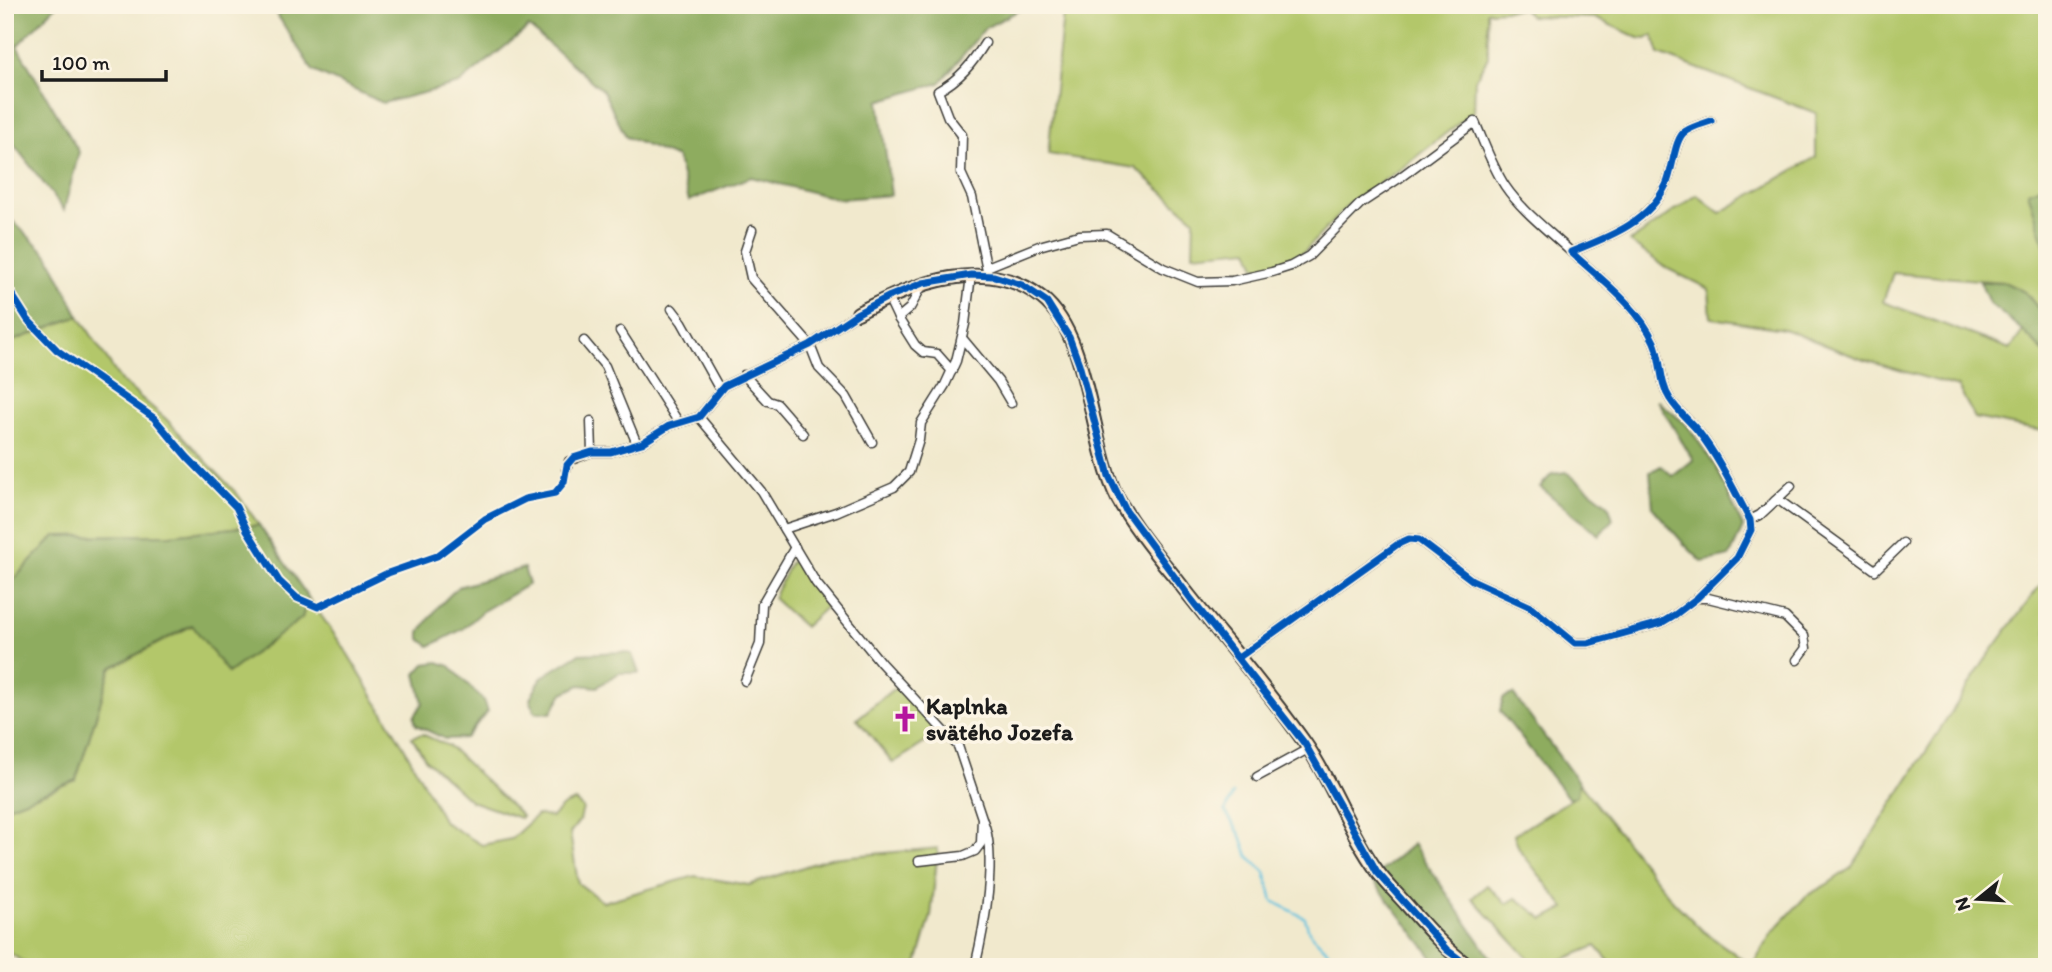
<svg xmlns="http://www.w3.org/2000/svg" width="2052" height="972" font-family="Itim,sans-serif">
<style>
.green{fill:#b3c76b;stroke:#687244;stroke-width:2}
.forest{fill:#8eac5f;stroke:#55643e;stroke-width:2}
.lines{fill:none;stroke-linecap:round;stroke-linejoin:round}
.stream{stroke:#61c2df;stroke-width:2.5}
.street-casing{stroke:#3c3b37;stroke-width:11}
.secondary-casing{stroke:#3c3b37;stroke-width:16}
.street{stroke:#fff;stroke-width:8}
.secondary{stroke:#fde5c5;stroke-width:12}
.cycleway-casing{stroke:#fcf5e5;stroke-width:11}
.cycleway{stroke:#0057b8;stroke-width:7}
.labels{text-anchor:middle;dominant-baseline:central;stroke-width:7;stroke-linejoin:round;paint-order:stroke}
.poi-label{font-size:23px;font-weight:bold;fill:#1c1c1c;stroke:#fcf5e5;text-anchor:start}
</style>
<rect width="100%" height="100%" fill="#fcf5e5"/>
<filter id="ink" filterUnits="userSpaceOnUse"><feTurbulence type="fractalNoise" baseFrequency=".0143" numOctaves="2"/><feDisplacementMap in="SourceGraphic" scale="14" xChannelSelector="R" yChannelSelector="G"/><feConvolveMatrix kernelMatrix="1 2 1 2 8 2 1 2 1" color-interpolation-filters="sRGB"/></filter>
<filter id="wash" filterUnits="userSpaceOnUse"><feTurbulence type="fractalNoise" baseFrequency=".00686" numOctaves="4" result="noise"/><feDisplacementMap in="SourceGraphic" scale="28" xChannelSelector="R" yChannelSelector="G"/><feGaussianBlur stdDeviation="1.57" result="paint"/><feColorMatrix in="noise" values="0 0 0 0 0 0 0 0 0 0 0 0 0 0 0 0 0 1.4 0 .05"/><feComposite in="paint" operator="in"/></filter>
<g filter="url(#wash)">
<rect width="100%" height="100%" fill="#f1e9cd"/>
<g class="green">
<polygon points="1064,5 2047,5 2047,184 2029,193 2047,253 2047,319 2025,292 2004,282 1893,273 1883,302 2010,349 2023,331 2047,355 2047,432 1975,418 1958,387 1861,359 1784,329 1711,318 1709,289 1668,269 1630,242 1697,195 1720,213 1816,157 1816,113 1659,54 1653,35 1646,39 1639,38 1595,18 1530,16 1523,9 1487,11 1488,57 1475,80 1474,111 1402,168 1349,204 1304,252 1276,267 1256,267 1249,249 1193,254 1194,219 1135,168 1048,154"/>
<polygon points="79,316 121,381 166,419 238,495 259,525 170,535 55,536 14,579 5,579 5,344"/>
<polygon points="796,559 808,581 827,606 804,627 773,598 790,563"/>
<polygon points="2047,576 2047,967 1614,967 1596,946 1559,961 1551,967 1542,967 1529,959 1472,898 1487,885 1506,904 1516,898 1544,919 1565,908 1519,849 1514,835 1576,796 1579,783 1674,902 1703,931 1752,966 1771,934 1806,896 1826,885 1851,868 1985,660"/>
<polygon points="308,597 346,651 405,749 444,822 482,845 511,839 537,815 552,817 564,805 575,801 583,808 580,820 570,833 578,883 603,902 695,876 749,885 830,858 938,848 931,916 916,967 31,967 5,950 5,808 76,780 111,668 193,625 228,672 302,618"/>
<polygon points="899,688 934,727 937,735 893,763 857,719 892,690"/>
<polygon points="422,734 449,746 522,816 520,818 471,801 426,760 412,737"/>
</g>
<g class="forest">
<polygon points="5,5 57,5 17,46 79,152 64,210 12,142 5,136"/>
<polygon points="271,5 1029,5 985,28 940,83 879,101 891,195 839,199 751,177 689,201 677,158 626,137 603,91 529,27 459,84 383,103 313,71"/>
<polygon points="2047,184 2047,253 2028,192"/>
<polygon points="5,214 48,255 79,316 5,344"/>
<polygon points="1980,282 2004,282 2025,292 2047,319 2047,355 2023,331 1989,303"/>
<polygon points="1657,400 1688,426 1717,469 1743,527 1730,556 1702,562 1685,545 1653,508 1650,472 1661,466 1673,476 1693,460"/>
<polygon points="1566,472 1608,504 1613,519 1599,535 1540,487 1552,474"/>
<polygon points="259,525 308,597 302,618 228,673 192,625 111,668 76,780 5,808 5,579 14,579 55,536 170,535"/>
<polygon points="524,568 529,584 483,611 463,629 430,646 420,639 420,632 438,607 458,587"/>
<polygon points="623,652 632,654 639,673 619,673 597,687 580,685 563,693 551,713 535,712 530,699 542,677 579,654"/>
<polygon points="438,662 450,666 483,700 488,711 465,738 445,739 416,725 414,717 423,703 416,674 425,664"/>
<polygon points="1513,694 1579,783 1577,796 1569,799 1500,711 1503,698"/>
<polygon points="1413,844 1497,967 1440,967 1372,879"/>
</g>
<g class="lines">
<polyline class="stream" points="1233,794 1225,811 1241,836 1248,856 1265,872 1273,901 1305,918 1309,932 1343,967"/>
</g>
</g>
<g filter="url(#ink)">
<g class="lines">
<g class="street-casing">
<g id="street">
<path d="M 985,43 C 972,64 960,79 938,91 L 948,117 L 962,135 L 961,173 L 972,197 L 987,271"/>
<polyline points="752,230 745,251 751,278 810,345 819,368 846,396 872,442"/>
<path d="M 987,267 L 1039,246 L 1079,235 L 1107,234 L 1163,268 L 1198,282 L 1232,281 L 1272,272 L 1291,266 L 1309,256 L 1360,204 L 1398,179 L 1475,122 C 1484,143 1492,166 1505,186 C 1522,211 1549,231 1571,252"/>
<polyline points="888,297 898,318 910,308 923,284"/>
<polyline points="672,309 682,322 720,390"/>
<polyline points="898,318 915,345 923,352 937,354 952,371"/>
<polyline points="620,331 679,423"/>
<polyline points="962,338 998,381 1011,403"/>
<polyline points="584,341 605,366 637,444"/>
<polyline points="744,375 768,401 777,404 803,434"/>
<polyline points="699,417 761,491 816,583 881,663 958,746 982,818 981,843 975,851 963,856 919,861"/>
<polyline points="591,421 592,452"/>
<polyline points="566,470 569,461 592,452 611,452 642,443 669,426 699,417 724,386 810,345 858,313"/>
<polyline points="1775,501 1791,486"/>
<polyline points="1750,520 1760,515 1775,501 1780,501 1875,570 1903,543"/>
<polyline points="784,529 836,512 894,487 909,472 919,440 921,423 945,385 956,361 965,324 971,275"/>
<polyline points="1697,598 1708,598 1785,617 1804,636 1806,648 1797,660"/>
<path d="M 1238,658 L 1398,544 L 1409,539 L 1419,540 L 1472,580 L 1531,607 L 1575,643 L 1588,643 L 1661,623 L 1676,614 L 1697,598 L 1737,558 L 1751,530 L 1750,520 C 1734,490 1719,458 1698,431 C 1689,420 1678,412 1670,399 C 1659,382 1662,360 1654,342 C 1637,305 1600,279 1571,252 C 1608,237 1647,224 1666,185 C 1673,171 1674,137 1686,131 C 1693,126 1703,124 1711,121"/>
<polyline points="745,681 760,644 762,604 795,547"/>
<polyline points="1257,777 1308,749"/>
<path d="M 975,967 C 984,929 998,856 983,821"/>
</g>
</g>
<g class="secondary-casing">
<path id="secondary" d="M 858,313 C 912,284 987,254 1042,298 C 1091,337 1089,443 1118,499 C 1133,526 1154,552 1174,576 C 1217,632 1264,685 1305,743 C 1333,783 1349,833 1378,872 C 1386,883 1397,894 1406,904 C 1426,927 1445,949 1470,967"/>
</g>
<use href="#street" class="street"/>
<use href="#secondary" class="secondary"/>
<g class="cycleway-casing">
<g id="cycleway">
<polyline points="5,284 28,320 57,350 154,418 187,457 236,507 247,530 279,581 297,598 318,607 388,573 437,556 485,519 525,499 555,493 564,482 567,465 573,458 592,452 611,452 642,443 669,426 699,417 724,386 810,345 858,313 888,297 923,283 971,275 994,276 1022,285 1047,302 1069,337 1079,364 1109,476 1126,511 1191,599 1305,744 1377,872 1447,950 1470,967"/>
<path d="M 1238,658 L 1398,544 L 1409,539 L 1419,540 L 1472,580 L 1531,607 L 1575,643 L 1588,643 L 1661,623 L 1676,614 L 1697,598 L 1737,558 L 1751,530 L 1750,520 C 1734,490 1719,458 1698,431 C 1689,420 1678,412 1670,399 C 1659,382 1662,360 1654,342 C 1637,305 1600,279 1571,252 C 1608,237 1647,224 1666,185 C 1673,171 1674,137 1686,131 C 1693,126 1703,124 1711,121"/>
</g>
</g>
<use href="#cycleway" class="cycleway"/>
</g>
</g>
<defs>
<g id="church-bare" transform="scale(2.1)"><path d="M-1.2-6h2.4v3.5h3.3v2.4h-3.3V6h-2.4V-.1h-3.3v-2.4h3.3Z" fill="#b5179e" stroke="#fcf5e5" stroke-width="2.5" paint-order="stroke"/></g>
</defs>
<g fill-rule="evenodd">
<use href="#church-bare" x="905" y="719"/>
</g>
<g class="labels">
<g class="poi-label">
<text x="926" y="706">Kaplnka<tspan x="926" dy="26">svätého Jozefa</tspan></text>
</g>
</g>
<rect width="2052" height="972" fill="none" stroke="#fcf5e5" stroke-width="28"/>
<g transform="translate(1978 899) rotate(252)" stroke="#fcf5e5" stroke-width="5" paint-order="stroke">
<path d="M0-5L12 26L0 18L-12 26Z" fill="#1c1c1c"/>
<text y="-10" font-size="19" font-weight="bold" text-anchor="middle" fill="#1c1c1c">N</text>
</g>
<path d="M42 70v10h124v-10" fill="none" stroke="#1c1c1c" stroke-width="3.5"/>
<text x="52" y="70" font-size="21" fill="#1c1c1c" stroke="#fcf5e5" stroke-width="5" paint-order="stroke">100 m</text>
</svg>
